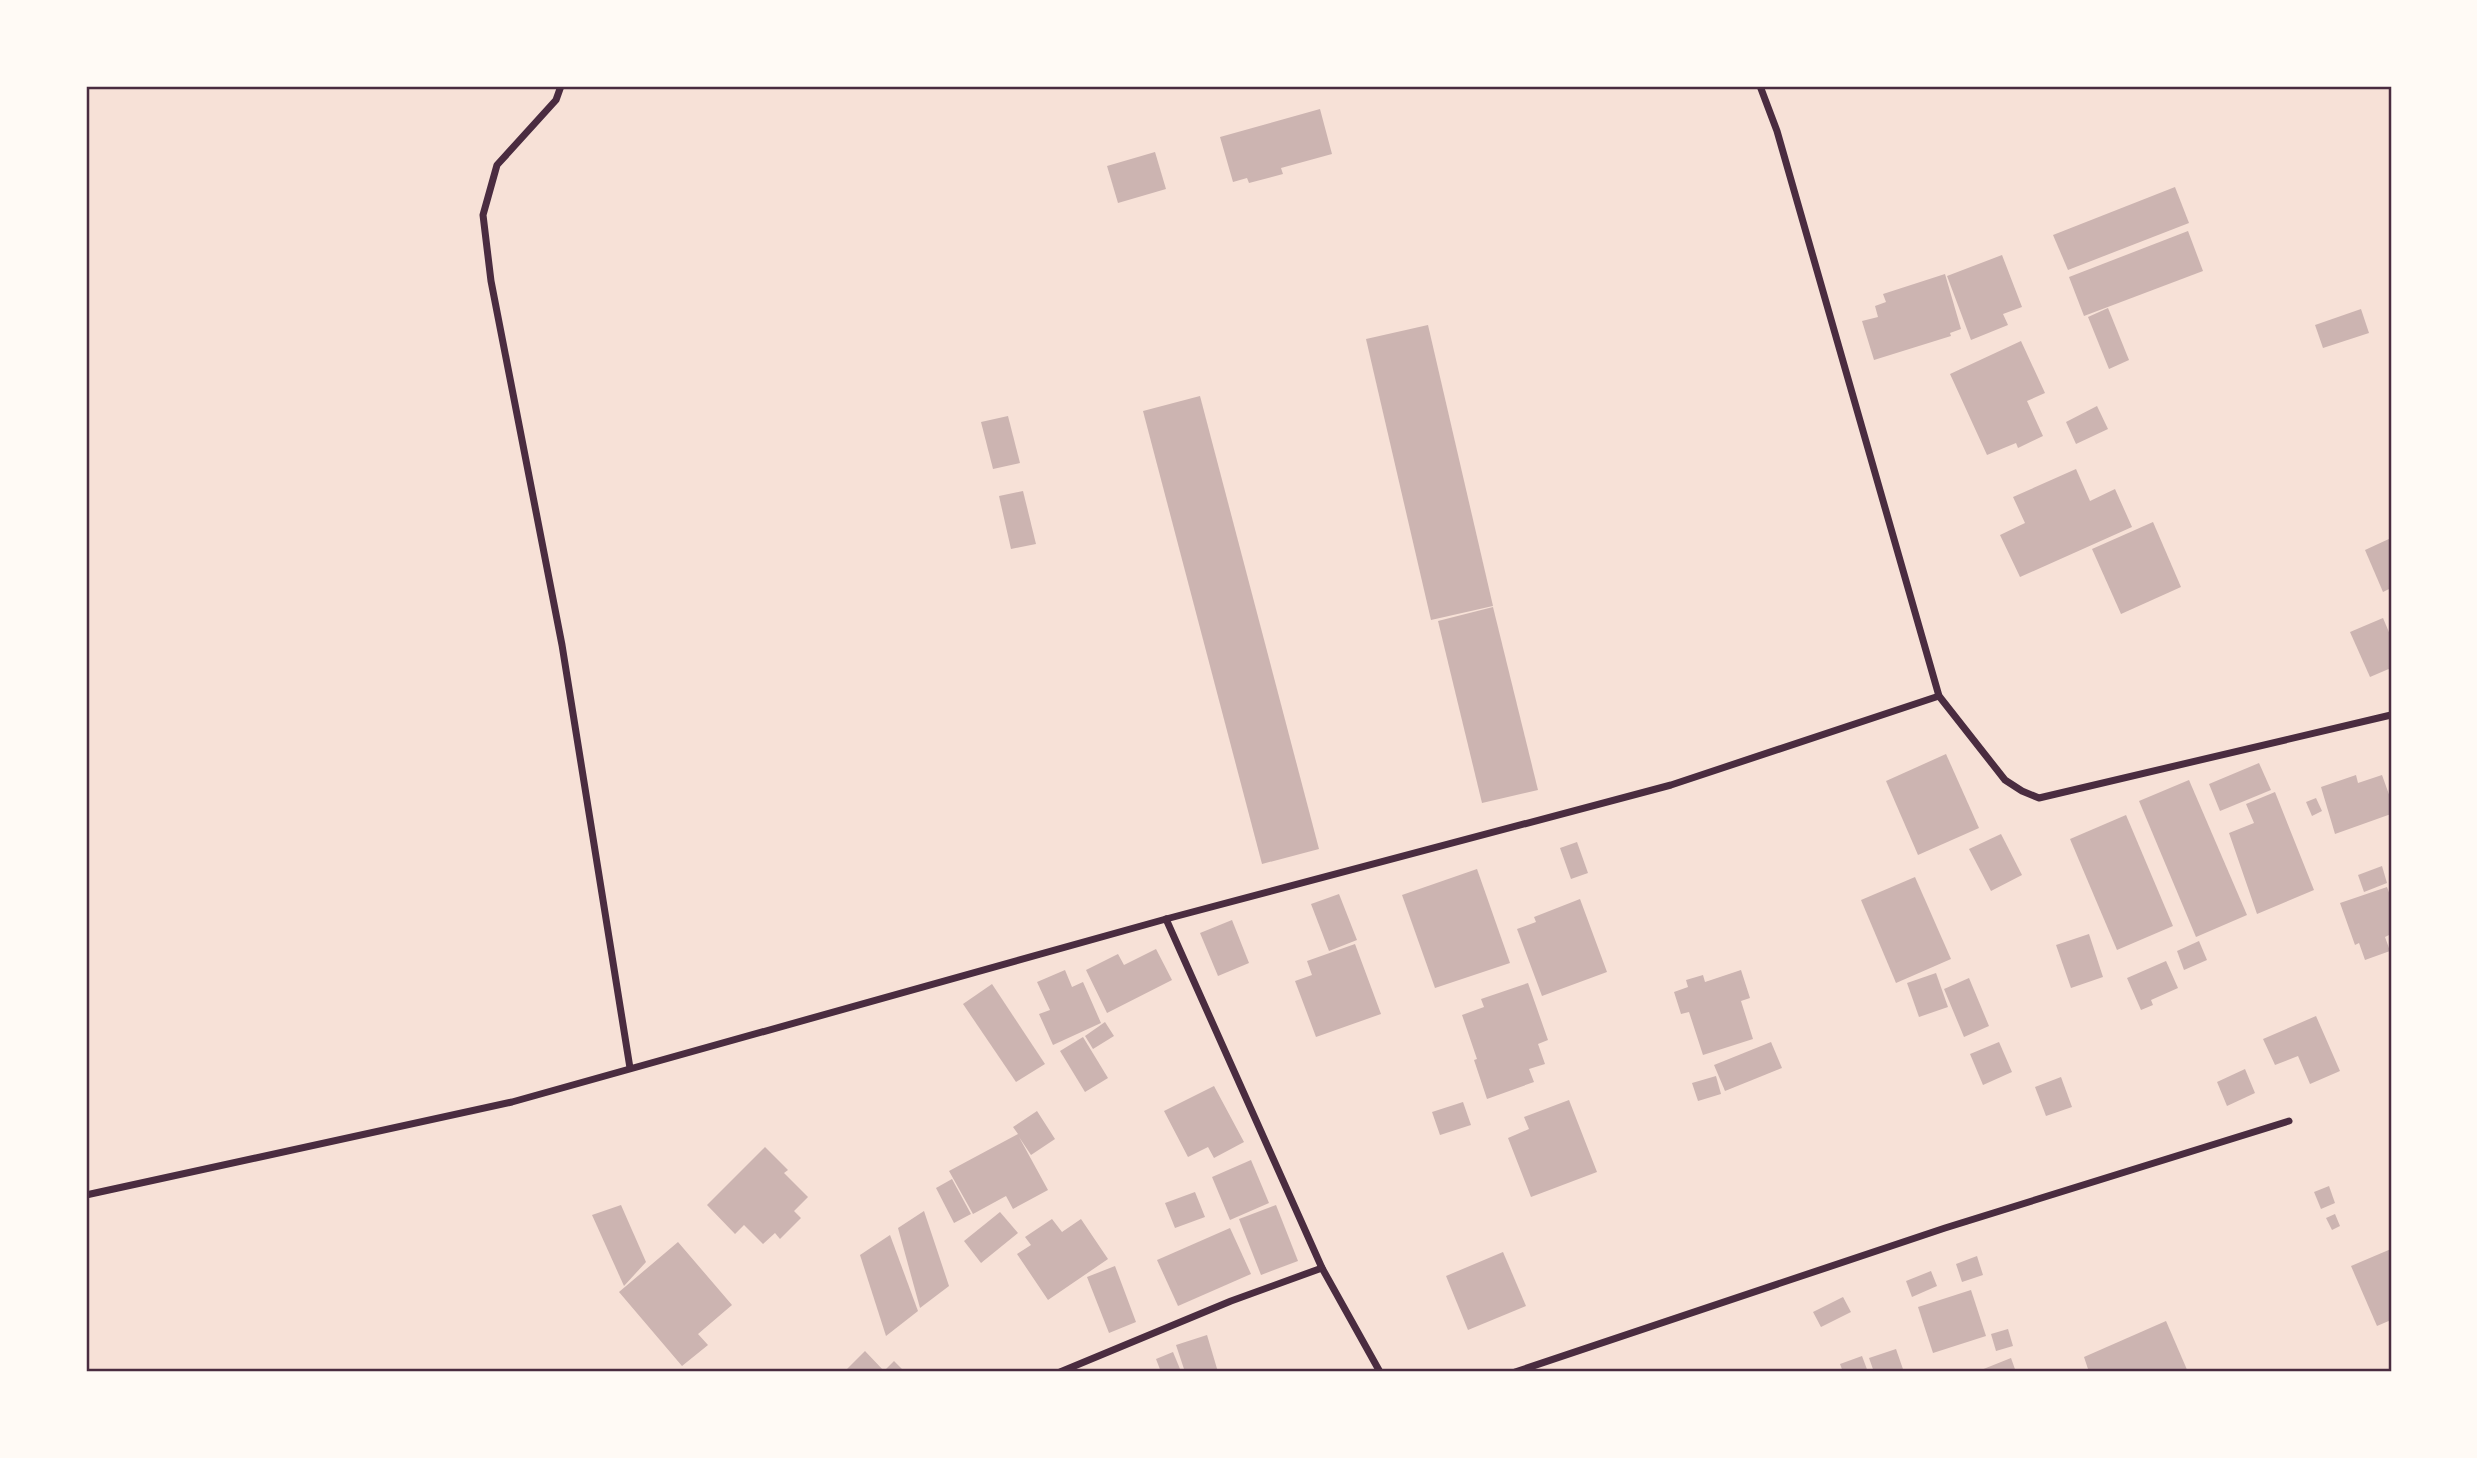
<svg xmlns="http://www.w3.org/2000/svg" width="2477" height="1458" font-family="Rubik,sans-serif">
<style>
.building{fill:#ccb4b1}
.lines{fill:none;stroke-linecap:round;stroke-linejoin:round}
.minor{stroke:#4a2c40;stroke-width:7}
.neatline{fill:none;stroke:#4a2c40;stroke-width:2.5}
</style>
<rect width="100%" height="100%" fill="#f7e1d7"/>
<g class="building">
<polygon points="1320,109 1332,154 1281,168 1283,174 1249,183 1247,178 1233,182 1220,137"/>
<polygon points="1155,152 1166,189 1118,203 1107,166"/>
<polygon points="2175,187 2189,223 2068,270 2053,235"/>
<polygon points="2188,231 2203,271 2084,316 2069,277"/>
<polygon points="2002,255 2022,307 2003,314 2008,325 1971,340 1947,276"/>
<polygon points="1945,274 1961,329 1950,333 1951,336 1874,360 1862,321 1878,317 1875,306 1886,302 1883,294"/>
<polygon points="2108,308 2129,360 2109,369 2088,317"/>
<polygon points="2361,309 2369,333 2323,348 2315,325"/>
<polygon points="1428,325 1493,606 1431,620 1366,339"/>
<polygon points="2021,341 2045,393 2027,401 2043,436 2018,448 2016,443 1987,455 1950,374"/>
<polygon points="1200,396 1319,849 1262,864 1143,411"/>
<polygon points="2097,406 2108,429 2076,444 2066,422"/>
<polygon points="1008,416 1020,463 993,469 981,422"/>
<polygon points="2076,469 2090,501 2115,489 2132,527 2020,577 2000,535 2025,523 2013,497"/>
<polygon points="1023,491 1036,544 1011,549 999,496"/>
<polygon points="2153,522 2181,587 2121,614 2092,549"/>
<polygon points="2391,538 2391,588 2383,592 2365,550"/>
<polygon points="1493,607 1538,790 1482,803 1438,621"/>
<polygon points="2383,618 2391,637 2391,668 2370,677 2350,632"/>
<polygon points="1946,754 1979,828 1918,855 1886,781"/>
<polygon points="2259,763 2271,790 2220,811 2209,784"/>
<polygon points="2356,775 2358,783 2382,775 2391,800 2391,814 2335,834 2321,787"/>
<polygon points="2189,780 2247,915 2196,937 2139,801"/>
<polygon points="2275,792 2314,890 2257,914 2229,833 2254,823 2246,804"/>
<polygon points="2316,798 2322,811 2312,816 2306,802"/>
<polygon points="2126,815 2173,926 2117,950 2070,839"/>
<polygon points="2001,834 2022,875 1991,891 1969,849"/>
<polygon points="1577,842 1588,873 1571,879 1560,848"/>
<polygon points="2382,866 2387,883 2364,892 2358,875"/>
<polygon points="1477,869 1510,963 1435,988 1402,895"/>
<polygon points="1915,877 1951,959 1896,983 1861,900"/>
<polygon points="2387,887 2391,898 2391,934 2385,937 2390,951 2365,960 2359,943 2355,945 2340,903"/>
<polygon points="1339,894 1357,940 1329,951 1311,904"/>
<polygon points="1580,899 1607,972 1542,996 1517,929 1536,922 1534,917"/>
<polygon points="1232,920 1249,963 1218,976 1200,933"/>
<polygon points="2089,934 2103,977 2071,988 2056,945"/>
<polygon points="2199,941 2207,960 2184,970 2177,951"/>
<polygon points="1355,944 1381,1014 1316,1037 1295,981 1312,975 1307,961"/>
<polygon points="1156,949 1172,980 1107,1013 1086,970 1118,954 1124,965"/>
<polygon points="2166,961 2178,988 2151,1000 2153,1005 2141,1010 2127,978"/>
<polygon points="1065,970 1072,987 1083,982 1101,1023 1053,1045 1039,1014 1050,1010 1037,982"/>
<polygon points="1741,970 1750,998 1741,1001 1753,1039 1703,1055 1689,1012 1681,1014 1674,992 1688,987 1686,980 1703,975 1705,982"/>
<polygon points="1936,973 1948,1007 1919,1017 1907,983"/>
<polygon points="1969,978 1989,1026 1964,1037 1944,989"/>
<polygon points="1528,983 1548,1040 1538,1044 1545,1064 1529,1069 1534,1082 1487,1099 1474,1060 1477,1059 1462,1015 1484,1007 1481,999"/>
<polygon points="992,984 1045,1064 1016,1082 963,1004"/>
<polygon points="2316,1016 2340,1071 2310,1084 2298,1056 2275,1065 2263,1039"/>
<polygon points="1105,1022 1114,1036 1093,1049 1085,1036"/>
<polygon points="1083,1037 1108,1078 1085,1092 1060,1051"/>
<polygon points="1771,1042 1782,1068 1725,1091 1714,1065"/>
<polygon points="1999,1042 2012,1072 1983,1085 1970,1054"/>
<polygon points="2245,1069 2255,1093 2227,1106 2217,1082"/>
<polygon points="1716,1076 1721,1094 1698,1101 1692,1083"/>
<polygon points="2061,1077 2072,1107 2046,1116 2035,1087"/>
<polygon points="1214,1086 1244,1142 1214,1158 1208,1147 1188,1157 1164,1111"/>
<polygon points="1569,1100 1597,1172 1531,1197 1508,1138 1529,1129 1524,1117"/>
<polygon points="1463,1102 1471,1125 1440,1135 1432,1112"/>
<polygon points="1037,1111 1055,1139 1031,1155 1019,1137 1048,1190 1013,1209 1006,1196 973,1214 949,1171 1018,1134 1013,1127"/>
<polygon points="765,1147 788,1170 784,1173 808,1197 794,1211 801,1218 780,1239 775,1233 763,1244 744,1225 735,1234 707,1205"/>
<polygon points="1251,1160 1269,1203 1230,1220 1212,1177"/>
<polygon points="952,1179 971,1214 954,1223 936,1188"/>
<polygon points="2329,1186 2335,1203 2321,1209 2314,1192"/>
<polygon points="1195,1192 1205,1217 1175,1228 1165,1203"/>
<polygon points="621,1205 646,1262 624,1286 592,1215"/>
<polygon points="1276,1205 1298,1261 1261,1275 1239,1219"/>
<polygon points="924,1211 949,1286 920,1308 898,1228"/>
<polygon points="1000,1212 1018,1233 981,1263 964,1241"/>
<polygon points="2335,1214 2340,1226 2332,1230 2326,1218"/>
<polygon points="1052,1219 1062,1232 1081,1219 1108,1259 1048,1300 1017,1254 1031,1245 1025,1237"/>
<polygon points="1230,1228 1251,1274 1178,1306 1157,1260"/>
<polygon points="890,1235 918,1311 886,1336 860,1255"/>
<polygon points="678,1242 732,1305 698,1334 708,1345 682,1366 619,1292"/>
<polygon points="2391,1249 2391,1320 2377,1326 2351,1266"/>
<polygon points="1503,1252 1526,1306 1468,1330 1446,1276"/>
<polygon points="1977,1256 1983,1275 1962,1282 1956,1264"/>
<polygon points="1115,1266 1136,1322 1109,1333 1087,1277"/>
<polygon points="1931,1271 1937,1286 1912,1297 1906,1281"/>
<polygon points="1971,1290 1986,1336 1933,1353 1918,1307"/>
<polygon points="1843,1297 1851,1312 1821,1327 1813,1312"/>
<polygon points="2166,1321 2188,1372 2089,1372 2084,1357"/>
<polygon points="2008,1329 2013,1346 1996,1351 1991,1334"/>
<polygon points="1207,1335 1218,1372 1185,1372 1176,1345"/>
<polygon points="1896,1349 1904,1372 1874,1372 1869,1358"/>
<polygon points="865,1351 884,1371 894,1361 905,1372 844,1372"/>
<polygon points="1173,1352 1180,1369 1161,1372 1156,1359"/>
<polygon points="1862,1356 1868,1372 1843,1372 1840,1364"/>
<polygon points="2011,1358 2016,1372 1976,1372"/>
</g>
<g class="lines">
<g class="minor">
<polyline points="561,86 556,100 497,165 483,215 491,281 562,645 630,1068"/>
<polyline points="1760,86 1777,131 1939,696 2005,780 2022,791 2039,798 2391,715"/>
<polyline points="1166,919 1322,1268 1380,1372"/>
<polyline points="86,1195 512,1102 1166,919 1671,785 1939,696"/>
<polyline points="1060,1372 1231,1301 1322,1268"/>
<polyline points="1515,1372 1945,1228 2289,1121"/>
</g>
</g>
<rect width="2477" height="1458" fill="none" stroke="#fffaf5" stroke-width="175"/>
<rect x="88" y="88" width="2302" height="1282" class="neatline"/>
</svg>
